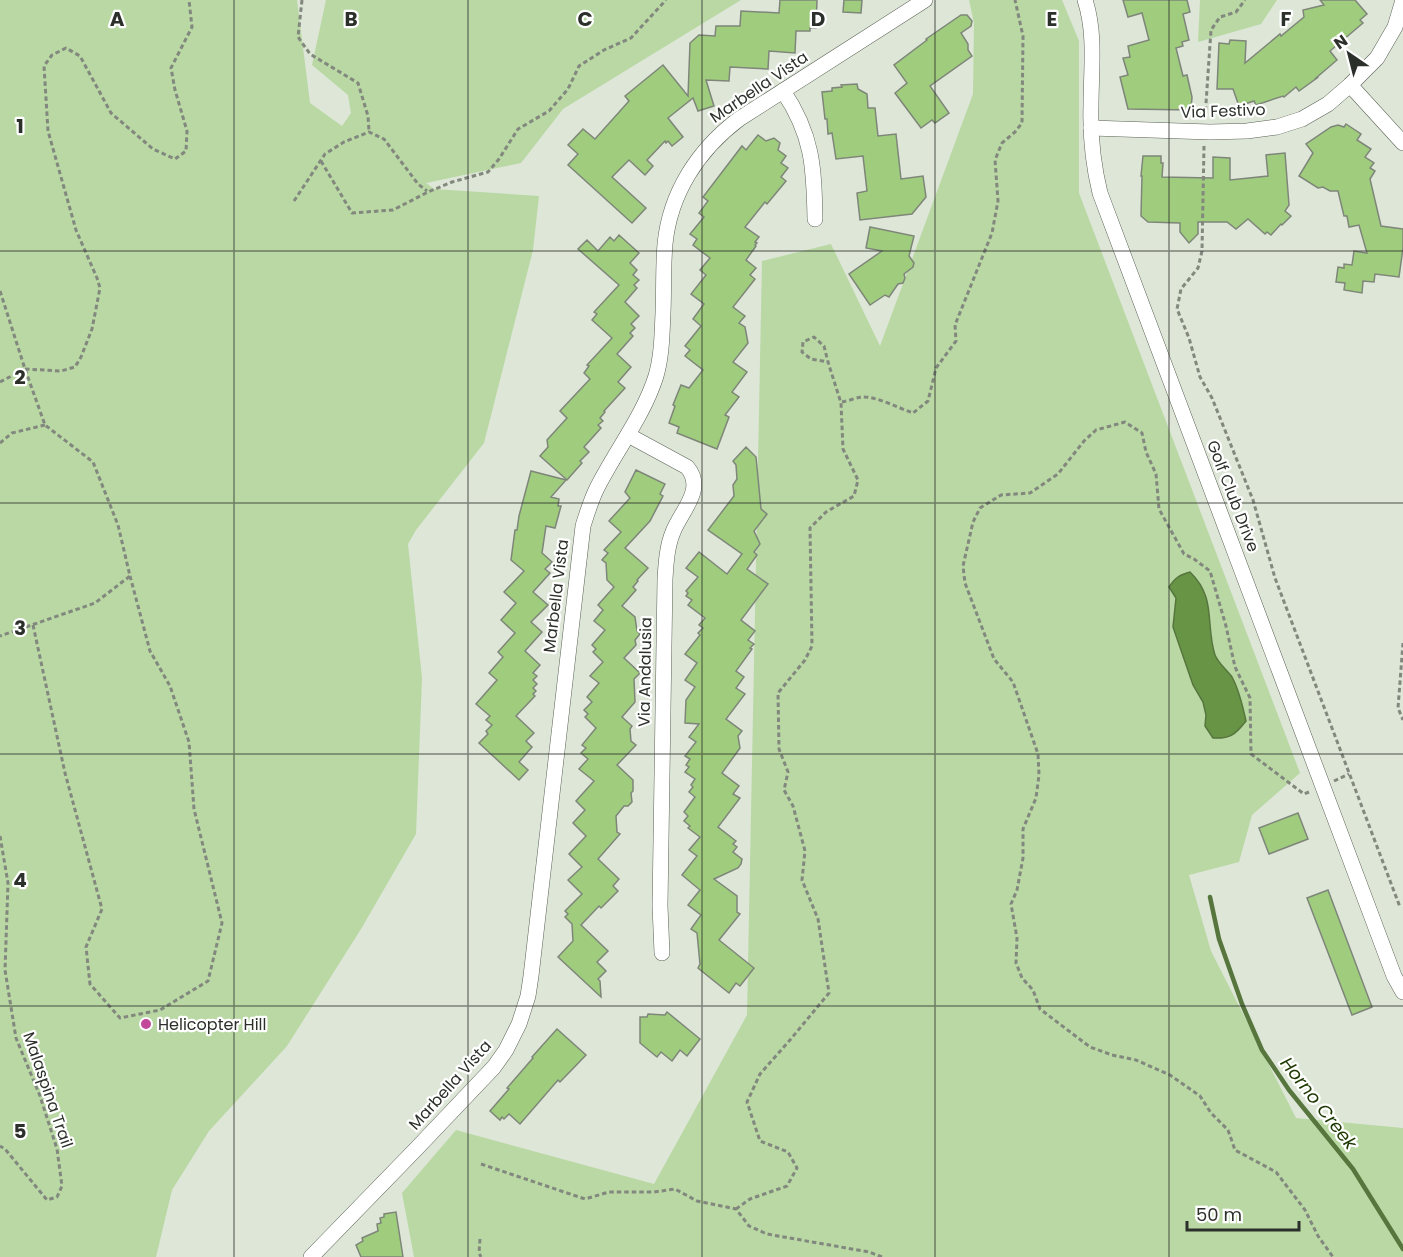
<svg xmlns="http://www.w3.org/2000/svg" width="1403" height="1257" font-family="Poppins,sans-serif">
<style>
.green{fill:#b9d8a4}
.water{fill:#689446;stroke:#56763e;stroke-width:1.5}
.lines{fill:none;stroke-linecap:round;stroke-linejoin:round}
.stream{stroke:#56763e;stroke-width:4.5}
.building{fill:#9fcd7d;stroke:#7e8679;stroke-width:1.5}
.minor-casing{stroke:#5b6256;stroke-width:16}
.path{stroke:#82887e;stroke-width:3;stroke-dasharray:4.5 3;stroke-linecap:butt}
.minor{stroke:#fff;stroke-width:15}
.grid{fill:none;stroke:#2c302a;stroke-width:1.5;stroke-opacity:0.55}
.poi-dot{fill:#c2489a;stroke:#fff;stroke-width:2}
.labels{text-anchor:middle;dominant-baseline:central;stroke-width:4.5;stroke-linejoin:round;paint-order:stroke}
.street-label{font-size:16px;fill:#2c302a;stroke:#fff}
.poi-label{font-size:16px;fill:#2c302a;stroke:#fff;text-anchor:start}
.water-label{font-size:18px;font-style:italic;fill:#1c3800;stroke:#fff}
.grid-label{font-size:20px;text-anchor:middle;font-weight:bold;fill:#2c302a;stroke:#fff;stroke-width:4.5;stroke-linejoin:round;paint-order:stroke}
</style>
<rect width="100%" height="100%" fill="#dde6d7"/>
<g class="green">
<polygon points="0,0 297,0 310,103 342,126 351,113 348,95 312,65 326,0 741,0 563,109 521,163 426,183 434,189 539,196 533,250 484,443 416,530 408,544 422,678 416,834 361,929 287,1046 209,1131 172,1190 156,1257 0,1257"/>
<polygon points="969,0 1062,0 1079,41 1079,193 1300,773 1252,815 1239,862 1189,875 1211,951 1296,1118 1403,1128 1403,1257 414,1257 402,1193 456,1130 654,1184 747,1015 762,261 831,244 880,346 973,94 974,23"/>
<polygon points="1200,0 1277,0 1261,24 1198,42"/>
</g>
<path class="water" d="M 1190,572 C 1217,598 1205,624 1215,655 C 1218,663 1227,670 1232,677 C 1239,690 1243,707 1246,721 C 1235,735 1230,739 1213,738 L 1205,726 L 1206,715 L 1203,702 L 1193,685 L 1173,627 L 1176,598 L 1169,587 C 1175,578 1179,575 1190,572 Z"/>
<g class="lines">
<polyline class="stream" points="1210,897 1219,939 1242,1004 1262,1050 1289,1090 1353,1169 1403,1249"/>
</g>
<g class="building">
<polygon points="780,0 817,0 816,28 810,28 810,31 796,31 795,53 769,51 768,69 730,67 729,81 706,80 714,106 698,111 693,98 668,118 683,137 672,146 668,141 666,143 665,141 647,160 653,166 645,175 629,160 612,177 646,208 632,223 568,165 578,154 568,145 583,129 595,139 629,101 625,96 663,65 688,96 690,43 699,35 715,36 716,26 740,26 741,11 779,13"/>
<polygon points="844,0 862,0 861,13 843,12"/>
<polygon points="1123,0 1187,0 1190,12 1183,14 1189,40 1182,42 1183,46 1176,48 1183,76 1187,75 1192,97 1191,110 1128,109 1120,77 1128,75 1123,58 1130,57 1128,46 1149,40 1142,13 1128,17"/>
<polygon points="1320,0 1355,0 1367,14 1360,20 1363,23 1330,51 1337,60 1316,78 1317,78 1299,91 1296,87 1284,97 1283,96 1256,105 1254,101 1239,106 1233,89 1217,89 1219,43 1229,44 1230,40 1246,41 1245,63 1280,34 1281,36 1304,17 1303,10 1324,5"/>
<polygon points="961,15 967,15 972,21 971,26 961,33 968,44 968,50 972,56 930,86 949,113 935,123 932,120 921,128 895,93 907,83 894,65 927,40 926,39"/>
<polygon points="857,84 858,89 867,94 868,108 875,108 878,136 896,134 901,179 923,176 926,197 912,214 860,220 857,193 867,191 863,156 836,159 832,133 828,134 827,119 825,119 822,92 832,91 832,88 842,87 841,85"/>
<polygon points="1346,124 1361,134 1357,140 1371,149 1365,157 1374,163 1370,168 1375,171 1370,179 1381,226 1403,229 1403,248 1399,277 1375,274 1374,282 1363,281 1362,293 1344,290 1345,283 1336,282 1338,267 1344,268 1344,264 1352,265 1354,251 1367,253 1359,225 1349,227 1347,216 1344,216 1338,191 1330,191 1323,187 1318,188 1299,176 1313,153 1306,144 1331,127 1338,125 1344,127"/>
<polygon points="758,135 766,141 774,138 780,143 778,150 786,156 781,163 788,168 781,177 786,181 767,204 765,202 745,227 759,237 755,242 757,243 755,245 756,246 746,260 756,268 750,275 755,279 733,307 745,316 739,323 745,327 748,343 733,362 747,372 732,392 739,397 725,415 729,417 717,449 677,433 679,427 669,423 675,406 673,405 681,385 689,388 703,370 685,356 690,350 685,346 701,326 693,319 704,304 691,294 706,275 700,270 710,258 693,245 697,239 690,234 704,217 699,213 708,201 703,197 742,146 746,150"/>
<polygon points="1285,153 1289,205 1285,211 1291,216 1282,225 1281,224 1271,235 1267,232 1265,234 1248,219 1236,229 1227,222 1198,222 1198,234 1189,243 1180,232 1180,223 1148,222 1141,216 1142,176 1141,176 1143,156 1161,156 1161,163 1163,163 1162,177 1213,178 1213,157 1230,158 1230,180 1268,176 1266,155"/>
<polygon points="870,227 914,236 909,256 914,263 913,267 904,274 905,278 903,283 898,284 889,297 885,295 870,305 849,274 882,251 866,248"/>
<polygon points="619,235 639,253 630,263 637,270 633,275 639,280 634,285 637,288 625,302 639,316 631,324 635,328 630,333 633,336 617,354 631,367 618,382 625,388 604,411 605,412 600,418 603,421 598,425 601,428 584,447 589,452 580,461 582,463 567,480 540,456 548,447 547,440 567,418 560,411 590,379 584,373 589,366 587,365 612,338 592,320 597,314 594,312 619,285 578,249 587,240 598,251 610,237 614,241"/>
<polygon points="746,447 756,457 761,509 767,514 754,531 760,544 754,552 757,555 747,569 768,584 741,620 755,631 748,640 754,644 750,648 752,649 736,671 744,677 736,688 745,694 726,719 742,731 738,736 740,748 722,773 739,786 733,794 740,798 718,827 736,841 733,844 737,847 733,852 742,859 741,864 738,868 714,879 737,896 737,912 740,914 719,940 754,968 740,986 736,983 729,993 698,968 700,964 697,933 691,929 701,915 688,905 700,890 682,875 697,856 689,850 700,837 688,828 690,826 684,821 688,816 684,812 695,797 689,792 693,787 691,785 695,779 685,772 689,767 686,765 690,759 685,756 696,742 689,737 699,724 685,723 686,700 695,687 685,680 697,663 685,654 700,635 698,633 703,628 699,625 705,618 688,605 692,600 686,596 688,593 686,591 698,577 686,568 699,552 727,574 742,554 708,530 734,496 733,485 737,479 736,465 733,461"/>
<polygon points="636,470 665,484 660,494 663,496 650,521 625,548 648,568 637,580 638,581 633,587 636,590 622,606 635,617 637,631 640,634 635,640 636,645 624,658 640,673 634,679 635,702 622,717 632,726 630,729 631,741 636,745 617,765 633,780 633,791 631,793 632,802 628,806 624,806 616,816 617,832 620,834 598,859 619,879 613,886 618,891 601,908 599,906 581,925 608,951 597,962 606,971 598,979 600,981 601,997 558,957 573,941 572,924 565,917 568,914 565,911 582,894 568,880 582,867 569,854 586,836 573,823 585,810 576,801 594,781 579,769 588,759 581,753 586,748 582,745 596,728 585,717 588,714 584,710 592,702 587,697 599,683 590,676 603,662 593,652 596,649 592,645 605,630 594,621 603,610 598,605 614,587 607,580 606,563 602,560 608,553 604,550 621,532 609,521 630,498 625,492"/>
<polygon points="531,471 566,480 551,497 559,499 558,506 561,506 555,528 546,526 542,553 552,562 545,569 550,573 533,592 548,605 531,622 542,632 525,651 540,665 533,673 537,676 533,680 537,684 533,688 536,691 533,694 535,696 516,716 534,733 526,741 532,747 519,762 528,770 519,780 479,743 488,734 486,731 492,725 486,720 490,716 476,704 497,680 489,673 503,657 498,652 515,633 501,620 516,603 504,592 524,571 511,560 515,530 517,530 519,516"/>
<polygon points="1298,813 1308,839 1269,854 1259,828"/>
<polygon points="1328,890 1372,1007 1352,1015 1307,898"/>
<polygon points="667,1012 700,1039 687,1056 680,1050 672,1061 661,1052 657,1057 640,1043 640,1017 647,1017 648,1014 665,1015"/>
<polygon points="557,1029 586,1055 560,1082 558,1080 520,1124 509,1114 504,1119 502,1117 500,1120 490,1111 509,1089 507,1088 533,1058 532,1057"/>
<polygon points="396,1212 403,1257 361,1257 356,1245 363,1241 362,1238 378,1231 377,1224 381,1223 380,1218 384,1217 384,1214"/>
</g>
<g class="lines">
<g class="minor-casing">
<g id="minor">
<path d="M 1085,0 C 1096,34 1091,70 1091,106 C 1090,136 1093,164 1100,193 L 1394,976 L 1403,992"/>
<polyline points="1350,85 1403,143"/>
<path d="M 783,91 C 813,135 814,168 815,219"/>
<polyline points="1091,128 1210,132 1247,131 1277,127 1302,119 1328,104 1350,85 1377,58 1395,27 1403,0"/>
<path d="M 628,435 L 687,467 C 706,489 681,511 673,532 C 667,546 666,563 665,579 L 660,906 L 662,953"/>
<path d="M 311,1257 L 417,1148 L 494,1067 L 506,1050 L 519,1024 L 528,996 L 531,976 L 583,526 C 587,513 591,500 597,488 C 616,450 643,417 656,376 C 662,355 662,334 663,313 C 664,290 663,267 665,244 C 670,193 698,150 739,119 L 925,0"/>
</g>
</g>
<g class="path">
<polyline points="302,0 298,37 310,54 358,83 368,116 369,131"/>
<polyline points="1205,118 1211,30 1220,17 1236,12 1245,0"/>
<polyline points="1204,146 1202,251 1198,268 1181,289 1177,309 1189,338 1200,377 1212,398 1253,500 1275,578 1400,907"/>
<polyline points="321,161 352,213 393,210 428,192 452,182 488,172 499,159 518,129 549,111 568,89 579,66 604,50 631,38 666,0"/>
<polyline points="294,201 325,154 344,142 369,132 384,139 418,184 427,191"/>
<polyline points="0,291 25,369 45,425 93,462 118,525 130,576 95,603 0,636"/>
<polyline points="25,369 61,371 75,367 81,357 92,329 100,288 97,278 76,230 48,131 44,66 52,55 66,48 80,56 111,113 153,149 175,159 186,151 187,131 175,90 171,68 192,27 189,0"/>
<polyline points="0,382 25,369"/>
<path d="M 842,402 C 848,401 855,398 861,397 C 877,396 898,408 913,413 L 928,401 L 936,368 L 956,341 L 955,325 L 992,233 L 998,201 L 995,160 L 1002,143 L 1015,132 L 1022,123 L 1023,36 L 1015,0"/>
<polyline points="0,443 12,433 45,425"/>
<polyline points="33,625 65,773 102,909 86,947 90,984 120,1018 160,1010 208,981 222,923 194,809 189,742 170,686 150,651 130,576"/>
<polyline points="1403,643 1398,708 1403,720"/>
<polyline points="1334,781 1349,774"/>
<polyline points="1309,792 1304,794 1251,754 1250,698 1235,667 1226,626 1210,571 1194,559 1184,554 1159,509 1156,474 1146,452 1142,433 1125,422 1096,430 1084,441 1058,474 1030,493 1001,495 980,508 973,522 963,566 965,583 986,638 994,659 1013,682 1038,754 1039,775 1036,798 1023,829 1023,858 1017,890 1011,904 1017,938 1016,963 1022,978 1033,990 1040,1009 1090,1047 1112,1055 1136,1060 1170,1075 1200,1096 1211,1113 1228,1130 1235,1150 1276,1172 1305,1210 1318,1236 1333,1257"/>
<polyline points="0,836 8,883 5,970 16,1038 40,1096 57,1149 62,1186 57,1197 47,1200 5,1149 0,1146"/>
<polyline points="481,1164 585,1199 609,1192 654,1192 675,1189 697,1201 736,1209 749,1226 767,1234 869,1252 882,1257"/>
<polyline points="736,1209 750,1199 787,1186 797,1168 788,1152 760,1141 747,1102 760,1074 790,1040 829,993 818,919 802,880 805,851 793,806 784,790 788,772 779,749 778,693 805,660 812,646 810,528 826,512 854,496 858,480 843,449 841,403 828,362 824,346 814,337 803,342 802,352 811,359 828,362"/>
<polyline points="480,1239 479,1253 481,1257"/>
</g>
<use href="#minor" class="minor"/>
</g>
<path class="grid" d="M 234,0 L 234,1257M 468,0 L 468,1257M 702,0 L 702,1257M 935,0 L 935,1257M 1169,0 L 1169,1257M 0,251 L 1403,251M 0,503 L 1403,503M 0,754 L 1403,754M 0,1006 L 1403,1006"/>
<circle class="poi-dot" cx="146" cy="1024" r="6"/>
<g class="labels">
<g class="street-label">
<text transform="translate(759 87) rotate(-34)">Marbella Vista</text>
<text transform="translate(1223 111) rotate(-2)">Via Festivo</text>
<text transform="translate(1233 496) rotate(69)">Golf Club Drive</text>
<text transform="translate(556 596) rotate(-83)">Marbella Vista</text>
<text transform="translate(645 672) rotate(-89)">Via Andalusia</text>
<text transform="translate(450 1085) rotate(-48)">Marbella Vista</text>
<text transform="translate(48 1090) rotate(71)">Malaspina Trail</text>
</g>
<g class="poi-label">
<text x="158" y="1024">Helicopter Hill</text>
</g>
<g class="water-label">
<text transform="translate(1319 1103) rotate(52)">Horno Creek</text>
</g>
</g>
<g class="grid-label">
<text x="117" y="26">A</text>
<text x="351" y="26">B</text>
<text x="585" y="26">C</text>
<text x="818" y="26">D</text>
<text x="1052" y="26">E</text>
<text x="1286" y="26">F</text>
<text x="20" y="133">1</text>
<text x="20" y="384">2</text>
<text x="20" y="635">3</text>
<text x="20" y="887">4</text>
<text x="20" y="1138">5</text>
</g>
<g transform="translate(1349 54) rotate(325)" stroke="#ffffff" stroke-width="4.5" paint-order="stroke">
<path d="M0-4.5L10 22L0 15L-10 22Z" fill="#2c302a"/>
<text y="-9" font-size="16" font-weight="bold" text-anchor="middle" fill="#2c302a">N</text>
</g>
<path d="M1187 1221v9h112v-9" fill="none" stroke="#2c302a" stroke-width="3"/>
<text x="1196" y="1221" font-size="18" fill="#2c302a" stroke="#ffffff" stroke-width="4.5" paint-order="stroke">50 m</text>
</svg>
